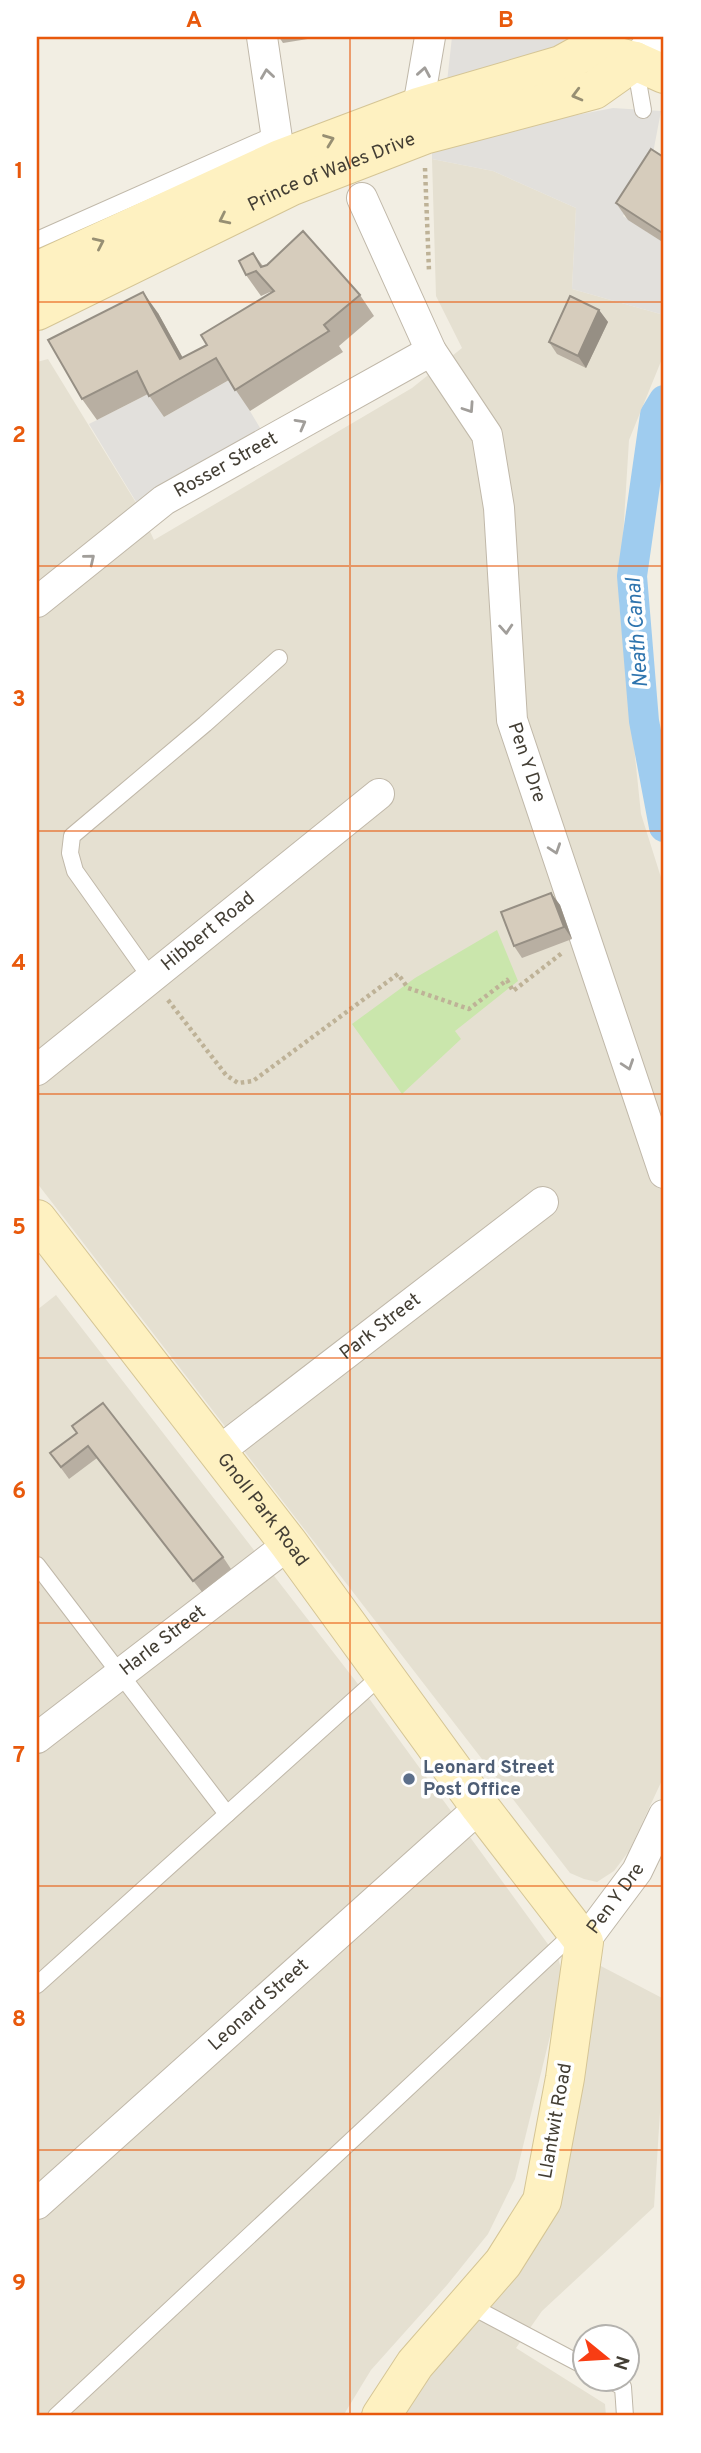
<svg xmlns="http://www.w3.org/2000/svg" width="701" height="2453" font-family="Overpass,sans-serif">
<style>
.residential{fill:#e5e0d1}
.green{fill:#cae6ac}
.parking{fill:#e2e0dc}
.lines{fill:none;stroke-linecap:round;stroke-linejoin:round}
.canal{stroke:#9fccef;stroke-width:30}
.service-casing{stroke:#c0b8a9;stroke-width:18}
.minor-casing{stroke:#c0b8a9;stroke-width:32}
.secondary-casing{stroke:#d5c595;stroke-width:40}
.path{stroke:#beb297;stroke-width:4.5;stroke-dasharray:3.5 3.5;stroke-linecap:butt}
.service{stroke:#fff;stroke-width:16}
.minor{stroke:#fff;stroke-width:30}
.secondary{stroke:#fef1c1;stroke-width:38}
.wall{fill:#b8afa2}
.shaded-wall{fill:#968f84}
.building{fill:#d6ccbc;stroke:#968f84;stroke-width:2}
.oneway{stroke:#a19e9a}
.oneway2{stroke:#978f73}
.grid{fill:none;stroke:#e8590c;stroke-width:2;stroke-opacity:0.55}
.service-dot{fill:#5c6f8a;stroke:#fff;stroke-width:2.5}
.labels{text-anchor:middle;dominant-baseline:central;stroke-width:7;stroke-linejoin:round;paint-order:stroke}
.street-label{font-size:19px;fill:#433e34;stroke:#fff}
.service-label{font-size:19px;font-weight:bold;fill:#4e5e75;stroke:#fff;text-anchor:start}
.water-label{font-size:21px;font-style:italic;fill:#2e74ae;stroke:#fff}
.neatline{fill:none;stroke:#e8590c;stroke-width:2.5}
.grid-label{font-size:23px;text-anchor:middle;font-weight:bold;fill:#e8590c}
</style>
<rect width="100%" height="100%" fill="#f2eee3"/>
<g class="residential">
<polygon points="432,159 493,171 576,208 572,289 664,315 664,354 629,440 619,602 641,814 664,887 664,1776 629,1851 614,1871 597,1882 584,1879 570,1873 37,1183 37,362 48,359 138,506 154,540 412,388 462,348 436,296"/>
<polygon points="56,1295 368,1697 558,1958 564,1979 515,2179 488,2234 447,2285 371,2370 343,2416 37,2416 37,1310"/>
<polygon points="597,1964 664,1999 664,2049 654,2207 542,2311 516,2348 605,2404 606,2416 389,2416 512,2278"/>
</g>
<polygon class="green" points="497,930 518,981 455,1031 461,1039 402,1094 352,1024 415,978"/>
<g class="parking">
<polygon points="452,37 578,37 563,49 447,82"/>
<polygon points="613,108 661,111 650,169 623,216 664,243 664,315 572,289 576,208 493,171 432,159 432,147 437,142"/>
<polygon points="231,379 263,433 138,505 89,424 152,392 164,417"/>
</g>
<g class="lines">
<polyline class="canal" points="664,400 655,415 632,576 644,721 664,827"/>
<g class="service-casing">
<g id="service">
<polyline points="635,64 643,110"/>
<polyline points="37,240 276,134"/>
<polyline points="151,978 75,871 70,853 72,836 205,724 279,658"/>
<polyline points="37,1565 227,1814"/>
<polyline points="37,1985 384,1673"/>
<polyline points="467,2304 586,2367"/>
<polyline points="609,2380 623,2387 625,2416"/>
<polyline points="56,2416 576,1931"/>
</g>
</g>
<g class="minor-casing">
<g id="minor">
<polyline points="262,37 280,159"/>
<polyline points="635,61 654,37"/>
<polyline points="418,107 430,37"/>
<path id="s1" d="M 362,198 L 431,351 L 487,435 L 499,508 L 512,720 L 664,1173"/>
<path id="s2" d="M 37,602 L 164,500 L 431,351"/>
<path id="s3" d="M 37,1070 L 379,794"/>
<path id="s4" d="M 218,1452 L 543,1202"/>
<path id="s5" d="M 37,1738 L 289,1544"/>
<path id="s6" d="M 584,1942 L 637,1871 L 664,1815"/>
<path id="s7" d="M 37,2204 L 480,1807"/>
</g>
</g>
<g class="secondary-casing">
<g id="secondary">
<polyline points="37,271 280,159 418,107 561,65 588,50 635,61 664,74"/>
<path id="s8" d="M 37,311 L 292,186 L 424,135 L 594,90 L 635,61"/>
<path id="s9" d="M 37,1219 L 289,1544 L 480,1807 L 584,1942 L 565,2078 L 542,2201 L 503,2263 L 415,2364 L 381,2416"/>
</g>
</g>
<g class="path">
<polyline points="425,168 429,271"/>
<polyline points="168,1000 226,1075 238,1083 253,1081 398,974 408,988 469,1009 507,980 513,991 562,953"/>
</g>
<use href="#service" class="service"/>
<use href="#minor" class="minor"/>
<use href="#secondary" class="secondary"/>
</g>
<g class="wall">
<polygon points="279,37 320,37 283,43"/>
<polygon points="664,155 664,243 628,220 616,203"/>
<polygon points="253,253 263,266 360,295 374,316 339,346 343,352 250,411 229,380 164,417 148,394 97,420 82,399 158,313 183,358 207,345 271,293 270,292 261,296 246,275"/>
<polygon points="599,310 608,322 586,368 557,354 549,342"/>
<polygon points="551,893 560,905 572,939 522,958 514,946"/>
<polygon points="77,1433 223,1557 231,1569 202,1592 97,1458 69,1479 50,1453"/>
</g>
<g class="shaded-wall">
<polygon points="143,292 158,313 191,373 180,359"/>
<polygon points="599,310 608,322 586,368 578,356"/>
<polygon points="551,893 560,905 572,939 564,927"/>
</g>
<g class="building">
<polygon points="651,149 662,156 664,155 664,234 616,203"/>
<polygon points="303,231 360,295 324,325 329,331 235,390 216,358 149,396 137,371 82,399 48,340 143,292 180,359 207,345 201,335 274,291 256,271 246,275 239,261 253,253 261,267 267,265"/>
<polygon points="570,296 599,310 578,356 549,342"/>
<polygon points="551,893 564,927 514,946 501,912"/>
<polygon points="103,1403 223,1557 193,1581 88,1446 61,1467 50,1453 77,1433 72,1426"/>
</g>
<defs><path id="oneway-chevron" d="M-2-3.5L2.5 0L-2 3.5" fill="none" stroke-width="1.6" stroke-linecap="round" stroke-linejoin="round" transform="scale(1.75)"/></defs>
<g class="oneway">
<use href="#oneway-chevron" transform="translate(424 72) rotate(-80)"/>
<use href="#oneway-chevron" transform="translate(267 74) rotate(-98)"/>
<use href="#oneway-chevron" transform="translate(469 408) rotate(56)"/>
<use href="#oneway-chevron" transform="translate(301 424) rotate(-29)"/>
<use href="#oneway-chevron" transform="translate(90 559) rotate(-39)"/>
<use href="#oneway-chevron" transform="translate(506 629) rotate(86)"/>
<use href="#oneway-chevron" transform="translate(555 849) rotate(71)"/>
<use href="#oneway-chevron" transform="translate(628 1065) rotate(71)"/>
</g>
<g class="oneway2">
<use href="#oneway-chevron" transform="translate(577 95) rotate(165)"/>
<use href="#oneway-chevron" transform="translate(329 140) rotate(-21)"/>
<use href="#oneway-chevron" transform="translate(224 219) rotate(154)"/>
<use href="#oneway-chevron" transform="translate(99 243) rotate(-25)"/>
</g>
<path class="grid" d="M 350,37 L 350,2416M 37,302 L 664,302M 37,566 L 664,566M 37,831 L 664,831M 37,1094 L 664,1094M 37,1358 L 664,1358M 37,1623 L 664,1623M 37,1886 L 664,1886M 37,2150 L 664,2150"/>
<circle class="service-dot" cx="409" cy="1779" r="7"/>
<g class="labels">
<g class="street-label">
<text stroke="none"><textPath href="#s8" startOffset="326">Prince of Wales Drive</textPath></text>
<text stroke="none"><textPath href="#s2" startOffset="234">Rosser Street</textPath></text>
<text stroke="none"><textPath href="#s1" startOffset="600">Pen Y Dre</textPath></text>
<text stroke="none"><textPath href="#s3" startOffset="220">Hibbert Road</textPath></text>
<text stroke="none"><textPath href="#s4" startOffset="205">Park Street</textPath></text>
<text stroke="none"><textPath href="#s9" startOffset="368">Gnoll Park Road</textPath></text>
<text stroke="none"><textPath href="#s5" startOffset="159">Harle Street</textPath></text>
<text stroke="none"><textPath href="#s6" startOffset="54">Pen Y Dre</textPath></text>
<text stroke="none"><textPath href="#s7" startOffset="298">Leonard Street</textPath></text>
<text transform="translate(556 2121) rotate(-80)">Llantwit Road</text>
</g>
<g class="service-label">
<text x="423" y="1768">Leonard Street<tspan x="423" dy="22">Post Office</tspan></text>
</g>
<g class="water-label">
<text transform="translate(638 633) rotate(-94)">Neath Canal</text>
</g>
</g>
<rect width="701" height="2453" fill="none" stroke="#ffffff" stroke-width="77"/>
<g transform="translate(606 2358) rotate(108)"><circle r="33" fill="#ffffff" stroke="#b4b2ae" stroke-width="2"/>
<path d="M0-5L12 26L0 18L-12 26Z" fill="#f83d13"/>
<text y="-10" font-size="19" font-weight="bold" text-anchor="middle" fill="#433e34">N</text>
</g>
<rect x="38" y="38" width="624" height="2376" class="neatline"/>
<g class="grid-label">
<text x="194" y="27">A</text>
<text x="506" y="27">B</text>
<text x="19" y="178">1</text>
<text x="19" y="442">2</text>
<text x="19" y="706">3</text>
<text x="19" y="970">4</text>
<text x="19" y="1234">5</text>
<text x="19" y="1498">6</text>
<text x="19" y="1762">7</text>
<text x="19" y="2026">8</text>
<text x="19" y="2290">9</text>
</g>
</svg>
